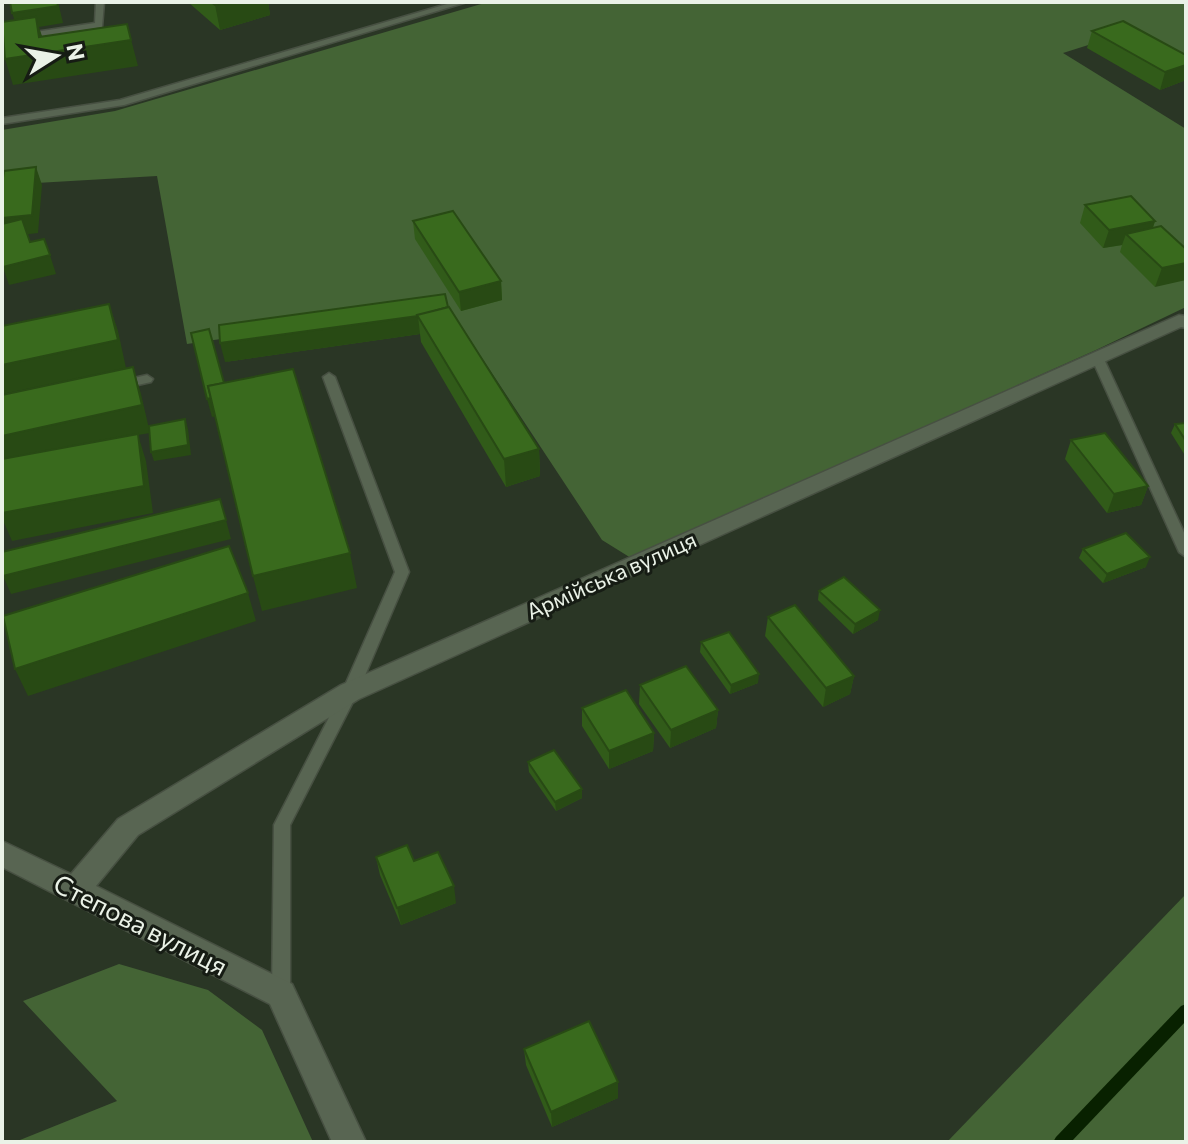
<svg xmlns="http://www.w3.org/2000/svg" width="1188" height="1144" font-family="Commissioner,sans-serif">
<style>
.green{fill:#446435}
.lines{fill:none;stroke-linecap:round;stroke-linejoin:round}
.stream{fill:#082100;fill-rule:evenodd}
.lane-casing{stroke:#475042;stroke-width:3}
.street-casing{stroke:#475042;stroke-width:3}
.lane{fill:#586552;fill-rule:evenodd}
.street{fill:#586552;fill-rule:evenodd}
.wall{fill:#315b19}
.shaded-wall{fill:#284a14}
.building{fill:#396a1d;stroke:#284a14;stroke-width:2}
.labels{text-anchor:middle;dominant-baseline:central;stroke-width:6;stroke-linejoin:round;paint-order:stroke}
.street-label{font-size:22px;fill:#eaf2e7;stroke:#161c14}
.near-street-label{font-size:26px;fill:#eaf2e7;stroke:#161c14}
</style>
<rect width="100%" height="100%" fill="#2a3625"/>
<g class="green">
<polygon points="488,2 1186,2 1186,56 1139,29 1063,53 1186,129 1186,307 1096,350 631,558 602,540 447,305 187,344 157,176 2,185 2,130 115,111"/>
<polygon points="1186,894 1186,1142 947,1142"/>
<polygon points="119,964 208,990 262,1030 313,1142 15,1142 117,1101 23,1001"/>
</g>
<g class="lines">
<polygon class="stream" points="1186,1004 1186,1021 1071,1142 1053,1142 1056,1137 1181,1006"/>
<g class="lane-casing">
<g id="lane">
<polygon points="96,2 104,2 102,27 2,43 2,37 95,23"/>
<polygon points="454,2 467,2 124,105 2,124 2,118 120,100"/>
<polygon points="1097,353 1103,357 1186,537 1186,557 1179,552 1091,357"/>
<polygon points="329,373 335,377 409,572 358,692 290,825 290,994 287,1000 281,1002 275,1000 272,994 274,825 342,692 395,572 323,377"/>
<polygon points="147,375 153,379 151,382 120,389 114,385 116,382"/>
</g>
</g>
<g class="street-casing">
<polygon id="street" points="1179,315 1186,316 1186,328 1181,327 359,699 138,835 96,886 292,984 366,1142 332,1142 270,1004 2,867 2,841 71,874 118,819 341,685"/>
</g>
<use href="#lane" class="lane"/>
<use href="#street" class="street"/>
</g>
<g class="wall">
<polygon points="188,2 268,2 270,15 220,30"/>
<polygon points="1092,31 1186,55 1186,80 1160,90 1087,48"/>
<polygon points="1085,205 1155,221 1153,228 1186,249 1155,287 1120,252 1122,245 1103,248 1080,223"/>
<polygon points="413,221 501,281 502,300 461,311 415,239"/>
<polygon points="448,307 539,449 540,476 506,487 421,342 420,334 225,362"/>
<polygon points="1186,423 1186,457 1171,433 1175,424"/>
<polygon points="1071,440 1148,486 1141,505 1107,513 1065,459"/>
<polygon points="1083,549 1146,567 1103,583 1079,558"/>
<polygon points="819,591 878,620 853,634 818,600"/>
<polygon points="768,617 854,676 850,694 823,707 765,636"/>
<polygon points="701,642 758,683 730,694 700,652"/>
<polygon points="640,685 718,710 716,728 670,748 639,704"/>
<polygon points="582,708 654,733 653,751 609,769 582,726"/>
<polygon points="528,762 582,798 556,811 529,772"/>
<polygon points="376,857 414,861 456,903 401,925 380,875"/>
<polygon points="524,1049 618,1098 552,1127 526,1065"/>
</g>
<g class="shaded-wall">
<polygon points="58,2 63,23 39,27 44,42 127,24 138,66 13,85 5,59 18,30 12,13"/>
<polygon points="226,2 268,2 270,15 220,30 215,5"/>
<polygon points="1186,65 1186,80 1160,90 1165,72"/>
<polygon points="36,167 42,185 38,233 4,237 2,231 2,218"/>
<polygon points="1155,221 1149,239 1126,234 1122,245 1103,248 1109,230"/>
<polygon points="50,255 56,274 9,285 3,267"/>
<polygon points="1186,263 1186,280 1155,287 1162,268"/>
<polygon points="501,281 502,300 461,311 459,292"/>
<polygon points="109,304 118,331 126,368 3,394 2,365"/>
<polygon points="418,316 420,334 225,362 220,343"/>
<polygon points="133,367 141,394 150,433 138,435 146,461 153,513 12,541 2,518 2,436"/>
<polygon points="227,395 231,413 212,417 207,399"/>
<polygon points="185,419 188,429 191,455 154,461 151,452"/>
<polygon points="539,449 540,476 506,487 504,459"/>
<polygon points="1148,486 1141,505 1107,513 1114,494"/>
<polygon points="226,520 231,539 11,594 3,576"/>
<polygon points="350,553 357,588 262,611 253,576"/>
<polygon points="1150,557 1146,567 1103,583 1107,574"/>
<polygon points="248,593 256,621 28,696 15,669"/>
<polygon points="880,610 878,620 853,634 855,624"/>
<polygon points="759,674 758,683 730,694 731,685"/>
<polygon points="854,676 850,694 823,707 826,688"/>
<polygon points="718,710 716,728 670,748 671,730"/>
<polygon points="654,733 653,751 609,769 609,751"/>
<polygon points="582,789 582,798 556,811 555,802"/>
<polygon points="454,886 456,903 401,925 397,908"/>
<polygon points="618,1082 618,1098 552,1127 551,1112"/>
</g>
<g class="building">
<polygon points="10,2 57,2 58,6 12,13"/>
<polygon points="211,2 226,2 215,5"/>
<polygon points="36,17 39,37 127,24 131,40 5,59 2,22"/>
<polygon points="1123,21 1186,55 1186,65 1165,72 1092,31"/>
<polygon points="36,167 32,215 2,218 2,184 4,171"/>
<polygon points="1131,196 1155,221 1109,230 1085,205"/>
<polygon points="453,211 501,281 459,292 413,221"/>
<polygon points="22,219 30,242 44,239 50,255 3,267 2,224"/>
<polygon points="1161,226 1186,249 1186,263 1162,268 1126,234"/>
<polygon points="445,294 448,307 418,316 220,343 219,325"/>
<polygon points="109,304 118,340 2,365 2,326"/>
<polygon points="449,307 539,449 504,459 417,315"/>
<polygon points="209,329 224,383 208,386 211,398 207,399 191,333"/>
<polygon points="133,367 142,405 2,436 2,395"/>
<polygon points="293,369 350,553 253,576 208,386"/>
<polygon points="185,419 188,445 151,452 149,426"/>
<polygon points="1186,423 1186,441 1175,424"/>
<polygon points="1105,433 1148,486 1114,494 1071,440"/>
<polygon points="138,434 144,486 2,513 2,459"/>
<polygon points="220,499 226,520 3,576 2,552"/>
<polygon points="1126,533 1150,557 1107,574 1083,549"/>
<polygon points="229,546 248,593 15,669 3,616"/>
<polygon points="844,577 880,610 855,624 819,591"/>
<polygon points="795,605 854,676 826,688 768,617"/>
<polygon points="729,632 759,674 731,685 701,642"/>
<polygon points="686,666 718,710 671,730 640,685"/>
<polygon points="626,690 654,733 609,751 582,708"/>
<polygon points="554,750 582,789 555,802 528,762"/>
<polygon points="407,845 414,861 438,852 454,886 397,908 376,857"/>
<polygon points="589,1021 618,1082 551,1112 524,1049"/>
</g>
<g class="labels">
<g class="street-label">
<text transform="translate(611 575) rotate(-24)">Армійська вулиця</text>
</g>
<g class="near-street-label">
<text transform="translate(141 924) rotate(27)">Степова вулиця</text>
</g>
</g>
<rect width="1188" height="1144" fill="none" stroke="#eaf2e7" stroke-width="8"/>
<g transform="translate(56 56) rotate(79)" stroke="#161c14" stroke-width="6" paint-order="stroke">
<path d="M0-6L14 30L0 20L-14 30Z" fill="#eaf2e7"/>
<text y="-12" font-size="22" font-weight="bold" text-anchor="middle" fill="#eaf2e7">N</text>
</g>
</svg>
